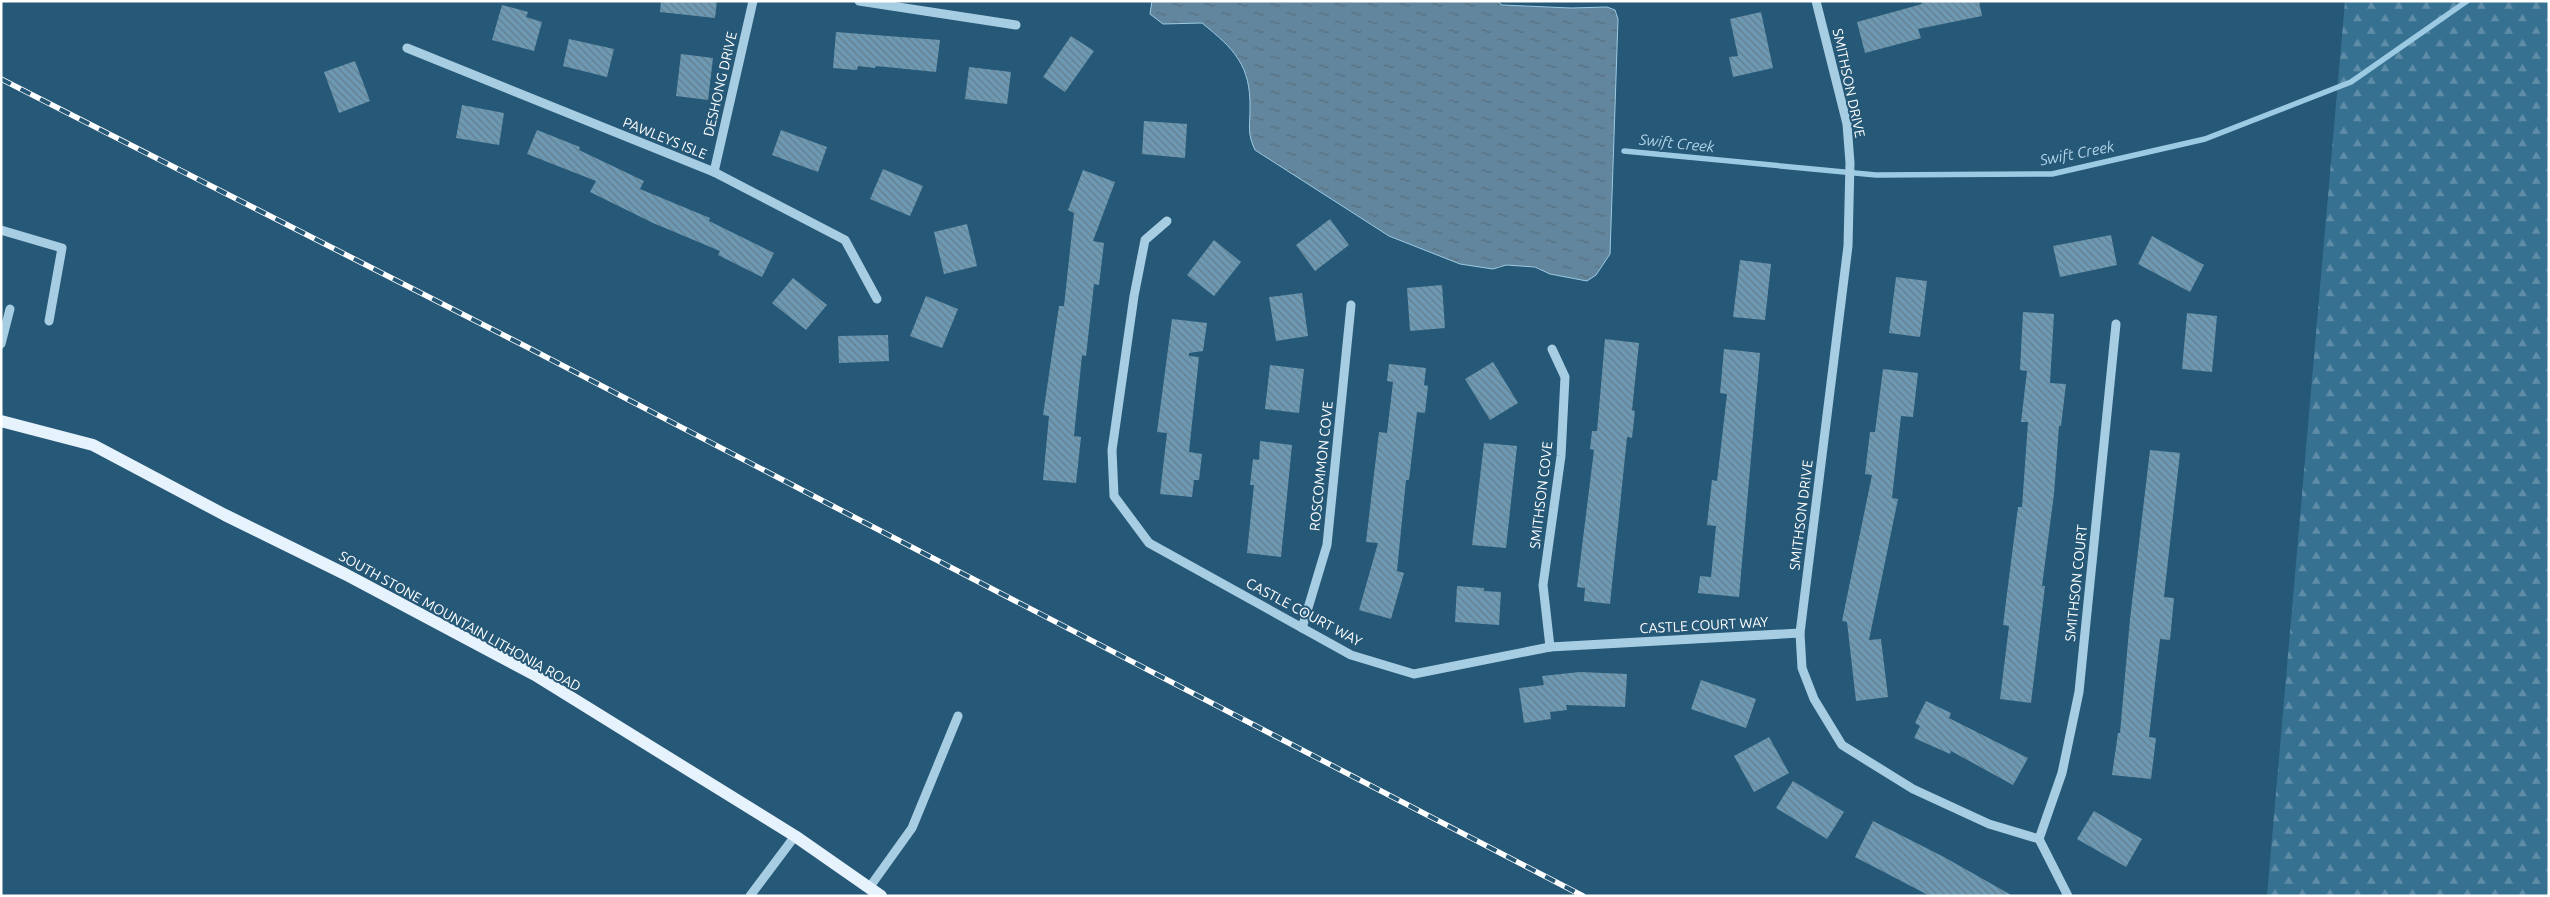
<svg xmlns="http://www.w3.org/2000/svg" width="2550" height="897" font-family="Ubuntu,sans-serif">
<style>
.forest{fill:url(#forest-firs)}
.water{fill:url(#water-ripples);stroke:#9ccae3}
.lines{fill:none;stroke-linecap:round;stroke-linejoin:round}
.stream{stroke:#9ccae3;stroke-width:5.5}
.building{fill:url(#building-back-hatch)}
.minor{stroke:#a7cde2;stroke-width:9}
.major{stroke:#e6f2fc;stroke-width:12}
.rail-casing{stroke:#fff;stroke-width:5.5}
.rail{stroke:#265877;stroke-width:4;stroke-dasharray:11;stroke-linecap:butt}
.labels{text-anchor:middle;dominant-baseline:central;stroke-width:4;stroke-linejoin:round;paint-order:stroke}
.street-label{font-size:14px;fill:#fff;stroke:#265877}
.water-label{font-size:15px;font-style:italic;fill:#b2d6eb;stroke:#265877}
</style>
<defs>
<pattern id="forest-firs" width="22" height="20" patternUnits="userSpaceOnUse" patternTransform="scale(1.25)"><rect width="22" height="20" fill="#377192"/><path d="M5 1l3.5 6h-7zM16 11l3.5 6h-7z" fill="#5f8da8"/></pattern>
<pattern id="water-ripples" width="26" height="14" patternUnits="userSpaceOnUse" patternTransform="scale(1.25)"><rect width="26" height="14" fill="#61869d"/><path d="M2 4q2-2 4 0t4 0M15 11q2-2 4 0t4 0" fill="none" stroke="#596f7d"/></pattern>
<pattern id="building-back-hatch" width="6" height="6" patternUnits="userSpaceOnUse" patternTransform="scale(1.25)"><rect width="6" height="6" fill="#6e99b2"/><path d="M-1 5l2 2M0 0l6 6M5-1l2 2" fill="none" stroke="#627e8e"/></pattern>
</defs>
<rect width="100%" height="100%" fill="#265877"/>
<polygon class="forest" points="2345,1 2549,1 2549,896 2267,896"/>
<path class="water" d="M 1152,1 L 1497,1 L 1502,5 L 1571,8 L 1607,7 L 1615,10 L 1618,19 L 1610,254 L 1596,275 L 1587,281 L 1550,274 L 1535,267 L 1506,265 L 1493,269 L 1460,264 L 1389,236 L 1255,150 C 1247,133 1250,126 1250,109 C 1251,65 1234,49 1202,23 L 1163,24 L 1150,14 Z"/>
<g class="lines">
<polyline class="stream" points="1624,151 1876,175 2052,174 2205,139 2351,82 2467,1"/>
</g>
<g class="building">
<polygon points="661,1 717,1 715,18 660,12"/>
<polygon points="1921,1 1979,1 1982,16 1918,29 1921,38 1865,53 1857,22 1922,4"/>
<polygon points="502,5 528,12 526,17 542,22 534,51 492,40"/>
<polygon points="1761,12 1773,68 1733,77 1729,57 1738,56 1730,19"/>
<polygon points="836,32 940,40 936,72 876,66 875,68 858,66 857,70 833,68"/>
<polygon points="1071,36 1094,51 1065,92 1043,77"/>
<polygon points="569,39 614,49 607,77 563,66"/>
<polygon points="681,54 713,58 708,100 676,96"/>
<polygon points="355,61 370,101 339,113 324,72"/>
<polygon points="969,67 1011,72 1007,104 965,99"/>
<polygon points="462,105 504,113 499,145 456,138"/>
<polygon points="1144,121 1187,124 1185,158 1142,154"/>
<polygon points="537,130 580,147 579,150 644,181 640,189 710,218 709,221 774,253 762,277 718,255 720,251 653,223 590,192 596,181 527,154"/>
<polygon points="781,130 827,147 818,172 772,155"/>
<polygon points="883,169 923,186 910,216 870,199"/>
<polygon points="1083,170 1115,182 1093,241 1104,243 1099,285 1094,284 1086,356 1082,355 1074,436 1081,437 1076,483 1043,480 1049,416 1043,415 1059,306 1064,306 1074,213 1068,210"/>
<polygon points="1330,219 1349,245 1315,271 1296,245"/>
<polygon points="967,224 977,266 944,274 934,232"/>
<polygon points="2111,235 2117,265 2060,277 2053,246"/>
<polygon points="2152,236 2204,265 2190,292 2138,264"/>
<polygon points="1214,240 1241,262 1214,296 1187,275"/>
<polygon points="1740,260 1771,264 1765,320 1733,317"/>
<polygon points="1896,277 1927,281 1920,337 1889,333"/>
<polygon points="793,278 827,305 806,330 772,303"/>
<polygon points="1442,285 1445,328 1410,331 1407,288"/>
<polygon points="1302,293 1308,336 1276,341 1269,297"/>
<polygon points="926,296 958,309 942,348 910,336"/>
<polygon points="2023,312 2054,314 2050,383 2066,384 2061,426 2059,426 2054,494 2042,586 2045,586 2031,703 2000,699 2009,626 2003,625 2018,507 2022,507 2028,422 2021,422 2027,371 2020,370"/>
<polygon points="2187,313 2217,316 2212,372 2182,369"/>
<polygon points="1172,319 1207,323 1203,351 1189,353 1189,356 1199,357 1189,452 1202,454 1199,480 1194,480 1192,497 1160,494 1167,433 1157,432"/>
<polygon points="888,335 889,361 839,363 838,336"/>
<polygon points="1605,339 1639,343 1632,410 1635,411 1632,438 1627,437 1610,604 1584,601 1585,588 1577,587 1594,450 1590,449 1592,431 1597,431"/>
<polygon points="1724,349 1760,353 1739,597 1698,593 1700,576 1711,577 1716,526 1707,525 1712,480 1717,481 1727,394 1720,393"/>
<polygon points="1493,362 1518,403 1490,420 1465,379"/>
<polygon points="1389,364 1426,368 1424,385 1428,386 1425,413 1417,412 1409,480 1406,480 1397,571 1404,573 1391,619 1359,610 1378,543 1366,542 1379,432 1387,433 1393,382 1387,381"/>
<polygon points="1270,365 1304,369 1299,413 1265,409"/>
<polygon points="1883,369 1918,373 1913,417 1901,416 1892,498 1898,499 1869,640 1881,639 1888,697 1856,701 1847,622 1842,621 1872,475 1865,474 1870,432 1875,432"/>
<polygon points="1260,441 1292,445 1281,557 1247,553 1254,485 1250,485 1253,459 1259,460"/>
<polygon points="1484,443 1517,446 1506,548 1472,545"/>
<polygon points="2150,450 2180,453 2164,597 2174,598 2170,640 2160,639 2149,737 2156,738 2151,779 2112,775 2118,733 2120,733 2130,619"/>
<polygon points="1457,586 1484,588 1484,591 1501,592 1499,625 1455,622"/>
<polygon points="1580,672 1627,674 1625,707 1566,705 1567,710 1550,712 1551,719 1524,723 1519,688 1544,685 1542,676"/>
<polygon points="1701,680 1756,699 1746,728 1691,709"/>
<polygon points="1926,701 1951,713 1949,718 2028,758 2013,785 1951,751 1950,754 1914,738 1920,726 1915,723"/>
<polygon points="1769,737 1789,773 1754,792 1734,756"/>
<polygon points="1793,781 1844,812 1827,839 1776,808"/>
<polygon points="2094,811 2142,839 2126,867 2077,839"/>
<polygon points="1873,821 1944,857 2013,896 1930,896 1855,857"/>
</g>
<g class="lines">
<g class="minor">
<polyline points="859,1 1016,25"/>
<polyline points="1816,1 1847,124 1850,163 1848,246 1800,633 1802,668 1814,699 1842,745 1913,789 1989,824 2039,839 2068,896"/>
<polyline points="407,48 714,172 845,240 877,299"/>
<polyline points="714,172 753,1"/>
<polyline points="1167,221 1145,240 1134,296 1112,450 1114,496 1149,543 1351,655 1414,674 1550,647 1800,633"/>
<polyline points="1,230 62,248 49,321"/>
<polyline points="1,344 10,309"/>
<polyline points="1302,628 1327,545 1351,305"/>
<polyline points="1550,647 1543,585 1561,456 1565,377 1552,349"/>
<polyline points="2039,839 2062,773 2079,692 2116,324"/>
<polyline points="869,888 912,828 958,716"/>
<polyline points="750,896 795,836"/>
</g>
<polyline class="major" points="1,421 93,445 225,515 345,574 535,675 795,836 881,896"/>
<g class="rail-casing">
<polyline id="rail" points="1,79 525,346 1583,896"/>
</g>
<use href="#rail" class="rail"/>
</g>
<g class="labels">
<g class="street-label">
<text transform="translate(1849 83) rotate(78)">SMITHSON DRIVE</text>
<text transform="translate(720 84) rotate(-77)">DESHONG DRIVE</text>
<text transform="translate(665 138) rotate(22)">PAWLEYS ISLE</text>
<text transform="translate(1321 466) rotate(-84)">ROSCOMMON COVE</text>
<text transform="translate(1541 495) rotate(-83)">SMITHSON COVE</text>
<text transform="translate(1801 515) rotate(-83)">SMITHSON DRIVE</text>
<text transform="translate(2076 583) rotate(-84)">SMITHSON COURT</text>
<text transform="translate(1304 612) rotate(28)">CASTLE COURT WAY</text>
<text transform="translate(460 621) rotate(29)">SOUTH STONE MOUNTAIN LITHONIA ROAD</text>
<text transform="translate(1704 625) rotate(-3)">CASTLE COURT WAY</text>
</g>
<g class="water-label">
<text transform="translate(1677 143) rotate(6)">Swift Creek</text>
<text transform="translate(2077 153) rotate(-11)">Swift Creek</text>
</g>
</g>
<rect width="2550" height="897" fill="none" stroke="#ffffff" stroke-width="5"/>
</svg>
